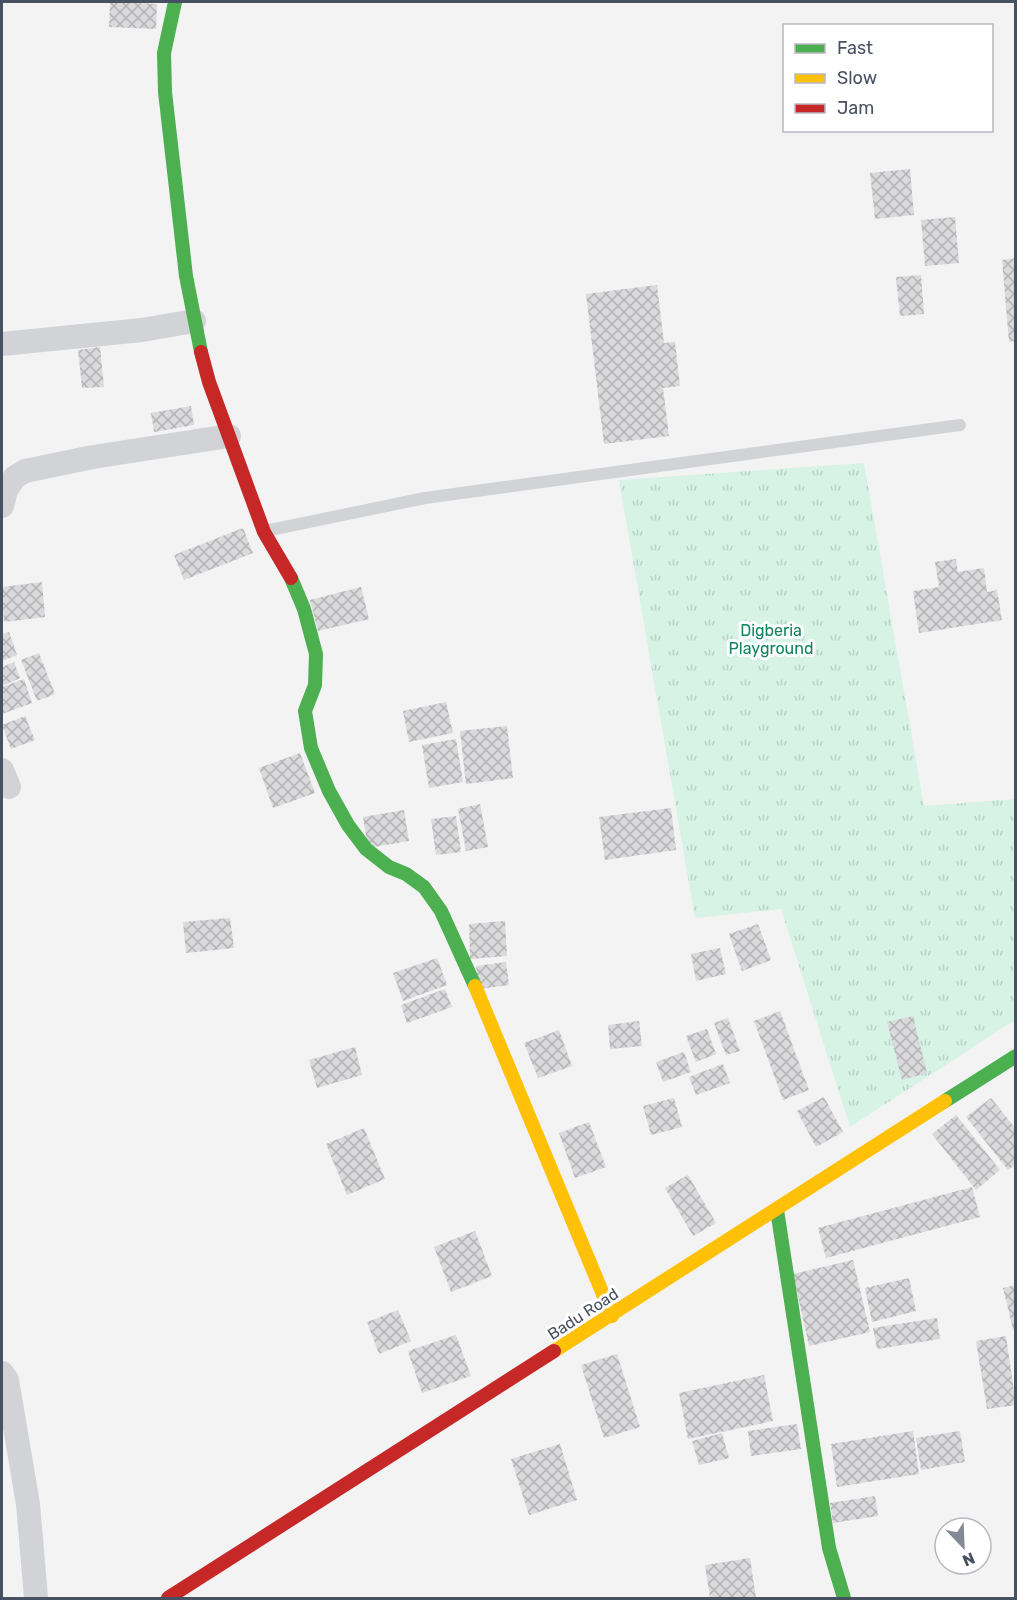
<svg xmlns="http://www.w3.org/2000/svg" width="1017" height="1600" font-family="Rubik,sans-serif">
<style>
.park{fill:url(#park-tufts)}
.building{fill:url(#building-cross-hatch)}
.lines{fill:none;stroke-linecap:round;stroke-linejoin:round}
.lane{stroke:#d1d3d6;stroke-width:12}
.street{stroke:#d1d3d6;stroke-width:24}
.fast{stroke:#4caf50;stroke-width:14}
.slow{stroke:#ffc107;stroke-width:14}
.jam{stroke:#c62828;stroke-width:14}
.labels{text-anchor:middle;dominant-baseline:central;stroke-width:6;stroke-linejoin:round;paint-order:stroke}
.park-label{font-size:16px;fill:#10845d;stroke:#fff}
.street-label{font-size:16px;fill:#485161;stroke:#fff}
</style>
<defs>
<pattern id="park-tufts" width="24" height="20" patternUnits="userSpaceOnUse" patternTransform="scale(1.5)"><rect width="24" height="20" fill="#d6f3e6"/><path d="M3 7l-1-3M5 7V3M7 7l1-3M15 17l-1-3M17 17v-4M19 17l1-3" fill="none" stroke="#b9d2c8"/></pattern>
<pattern id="building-cross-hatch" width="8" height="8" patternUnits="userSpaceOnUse" patternTransform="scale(1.5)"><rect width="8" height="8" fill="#dadadc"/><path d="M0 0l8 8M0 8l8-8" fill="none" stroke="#b3b3b6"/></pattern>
</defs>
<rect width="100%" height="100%" fill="#f3f3f3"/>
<polygon class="park" points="864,463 924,806 1015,799 1015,1020 850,1127 781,909 695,918 619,480"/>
<g class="building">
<polygon points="110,2 157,4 156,29 109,27"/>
<polygon points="910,169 914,215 875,219 870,173"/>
<polygon points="955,217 959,263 925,266 921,220"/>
<polygon points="1016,258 1016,341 1009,342 1002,260"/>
<polygon points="921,275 924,314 900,316 896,277"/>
<polygon points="657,285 664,343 675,342 680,386 663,388 669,436 604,444 586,294"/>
<polygon points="100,347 104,387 82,388 78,350"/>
<polygon points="191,406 194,425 154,432 151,413"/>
<polygon points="243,528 253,553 184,580 174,555"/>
<polygon points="956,559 958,572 984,568 987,592 997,590 1002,620 919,633 913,591 939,587 935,562"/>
<polygon points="42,582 45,617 4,622 2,587"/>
<polygon points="361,587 369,619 318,631 310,600"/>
<polygon points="9,632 17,655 2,661 2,634"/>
<polygon points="39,653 55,694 37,701 21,660"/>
<polygon points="14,662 20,678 2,686 2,667"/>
<polygon points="24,679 32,703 2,714 2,687"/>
<polygon points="446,702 453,733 409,742 403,711"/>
<polygon points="25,716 35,740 11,749 2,725"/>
<polygon points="507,726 513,778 466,784 460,731"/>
<polygon points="456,739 463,782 429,788 422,745"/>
<polygon points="300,753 315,793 273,808 259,768"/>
<polygon points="480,804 488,847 466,851 458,809"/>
<polygon points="671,808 676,850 605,860 599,817"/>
<polygon points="404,810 409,841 368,848 363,817"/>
<polygon points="456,816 461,852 436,855 431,819"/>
<polygon points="230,918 234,948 186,953 183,922"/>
<polygon points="505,921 507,956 470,959 469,924"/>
<polygon points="758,924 771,960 742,971 729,934"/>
<polygon points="720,948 726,974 696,981 691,954"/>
<polygon points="437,958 447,985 403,1001 393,973"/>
<polygon points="506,962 509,985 479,989 476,966"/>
<polygon points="445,989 452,1007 407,1023 401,1005"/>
<polygon points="780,1011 809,1090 783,1100 754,1021"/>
<polygon points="913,1016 927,1073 902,1080 887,1022"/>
<polygon points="728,1018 740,1051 726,1055 714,1023"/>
<polygon points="639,1021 642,1046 610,1049 608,1025"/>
<polygon points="707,1029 716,1054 696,1062 686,1036"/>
<polygon points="559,1030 572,1066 538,1078 524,1043"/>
<polygon points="355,1047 362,1075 317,1088 309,1060"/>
<polygon points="684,1052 691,1072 663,1082 656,1062"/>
<polygon points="723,1064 730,1083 696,1095 689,1077"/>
<polygon points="824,1097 843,1132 816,1147 797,1111"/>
<polygon points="674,1098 682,1127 651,1135 643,1106"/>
<polygon points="991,1098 1016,1129 1016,1164 1008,1170 966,1117"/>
<polygon points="956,1115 1000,1170 976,1190 932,1134"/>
<polygon points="589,1122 606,1167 575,1178 559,1133"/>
<polygon points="364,1128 385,1179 347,1195 326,1144"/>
<polygon points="688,1175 716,1223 693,1236 665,1188"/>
<polygon points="972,1187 980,1217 826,1258 818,1228"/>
<polygon points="475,1231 492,1276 451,1292 434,1247"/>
<polygon points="853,1260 870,1332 809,1346 793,1274"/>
<polygon points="909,1278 916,1311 872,1322 865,1288"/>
<polygon points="1016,1285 1016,1329 1013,1329 1003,1288"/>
<polygon points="398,1310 411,1341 379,1354 367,1322"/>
<polygon points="937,1318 940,1339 877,1349 873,1328"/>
<polygon points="456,1335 471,1376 422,1393 408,1351"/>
<polygon points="1006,1336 1016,1405 987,1409 976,1341"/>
<polygon points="617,1354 640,1427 604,1438 581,1365"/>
<polygon points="764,1375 773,1421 688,1439 679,1393"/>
<polygon points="797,1424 801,1449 751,1456 748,1431"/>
<polygon points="913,1431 919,1474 837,1487 831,1444"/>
<polygon points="960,1431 965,1462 921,1470 916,1438"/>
<polygon points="722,1433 729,1458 699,1465 692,1441"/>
<polygon points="560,1444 577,1500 529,1515 511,1459"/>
<polygon points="875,1496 878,1516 833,1523 830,1503"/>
<polygon points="750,1558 756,1598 710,1598 705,1565"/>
</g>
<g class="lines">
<polyline class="lane" points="265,531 425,498 960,425"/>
<g class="street">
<polyline points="2,344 142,330 194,321"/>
<polyline points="2,506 6,490 15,477 25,471 93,457 229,436"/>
<polyline points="2,770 9,787"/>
<polyline points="2,1373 7,1380 28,1504 36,1598"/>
</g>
<g class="fast">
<polyline points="175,2 164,53 165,92 186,276 201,352"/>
<polyline points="291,578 304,609 316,654 315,685 305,711 311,748 329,791 348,825 366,849 389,867 406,874 424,887 441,911 475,986"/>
<polyline points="945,1101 1016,1056"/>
<polyline points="777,1210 829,1548 844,1598"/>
</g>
<g class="slow">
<polyline points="475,986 612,1316"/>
<polyline points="554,1351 945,1101"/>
</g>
<g class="jam">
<polyline points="201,352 209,382 264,532 291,578"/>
<polyline points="168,1598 554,1351"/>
</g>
</g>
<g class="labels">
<g class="park-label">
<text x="771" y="630">Digberia<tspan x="771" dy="18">Playground</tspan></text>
</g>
<g class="street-label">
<text transform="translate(583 1314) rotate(-33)">Badu Road</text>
</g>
</g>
<rect width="1017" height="1600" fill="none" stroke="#485161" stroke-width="6"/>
<rect x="783" y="24" width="210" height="108" fill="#ffffff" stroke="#b6b9c0" stroke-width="1.5"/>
<rect x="795" y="44" width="30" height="9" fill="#4caf50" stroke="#b6b9c0" stroke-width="1.5"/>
<text x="837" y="54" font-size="18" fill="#485161">Fast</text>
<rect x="795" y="74" width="30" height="9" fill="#ffc107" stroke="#b6b9c0" stroke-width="1.5"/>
<text x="837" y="84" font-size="18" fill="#485161">Slow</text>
<rect x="795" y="104" width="30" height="9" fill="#c62828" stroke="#b6b9c0" stroke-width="1.5"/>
<text x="837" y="114" font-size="18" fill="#485161">Jam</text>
<g transform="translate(963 1546) rotate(157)"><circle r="28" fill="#ffffff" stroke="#b6b9c0" stroke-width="1.5"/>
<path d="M0-4.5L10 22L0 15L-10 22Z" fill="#848a94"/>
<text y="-9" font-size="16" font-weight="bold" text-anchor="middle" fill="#485161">N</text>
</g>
</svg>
